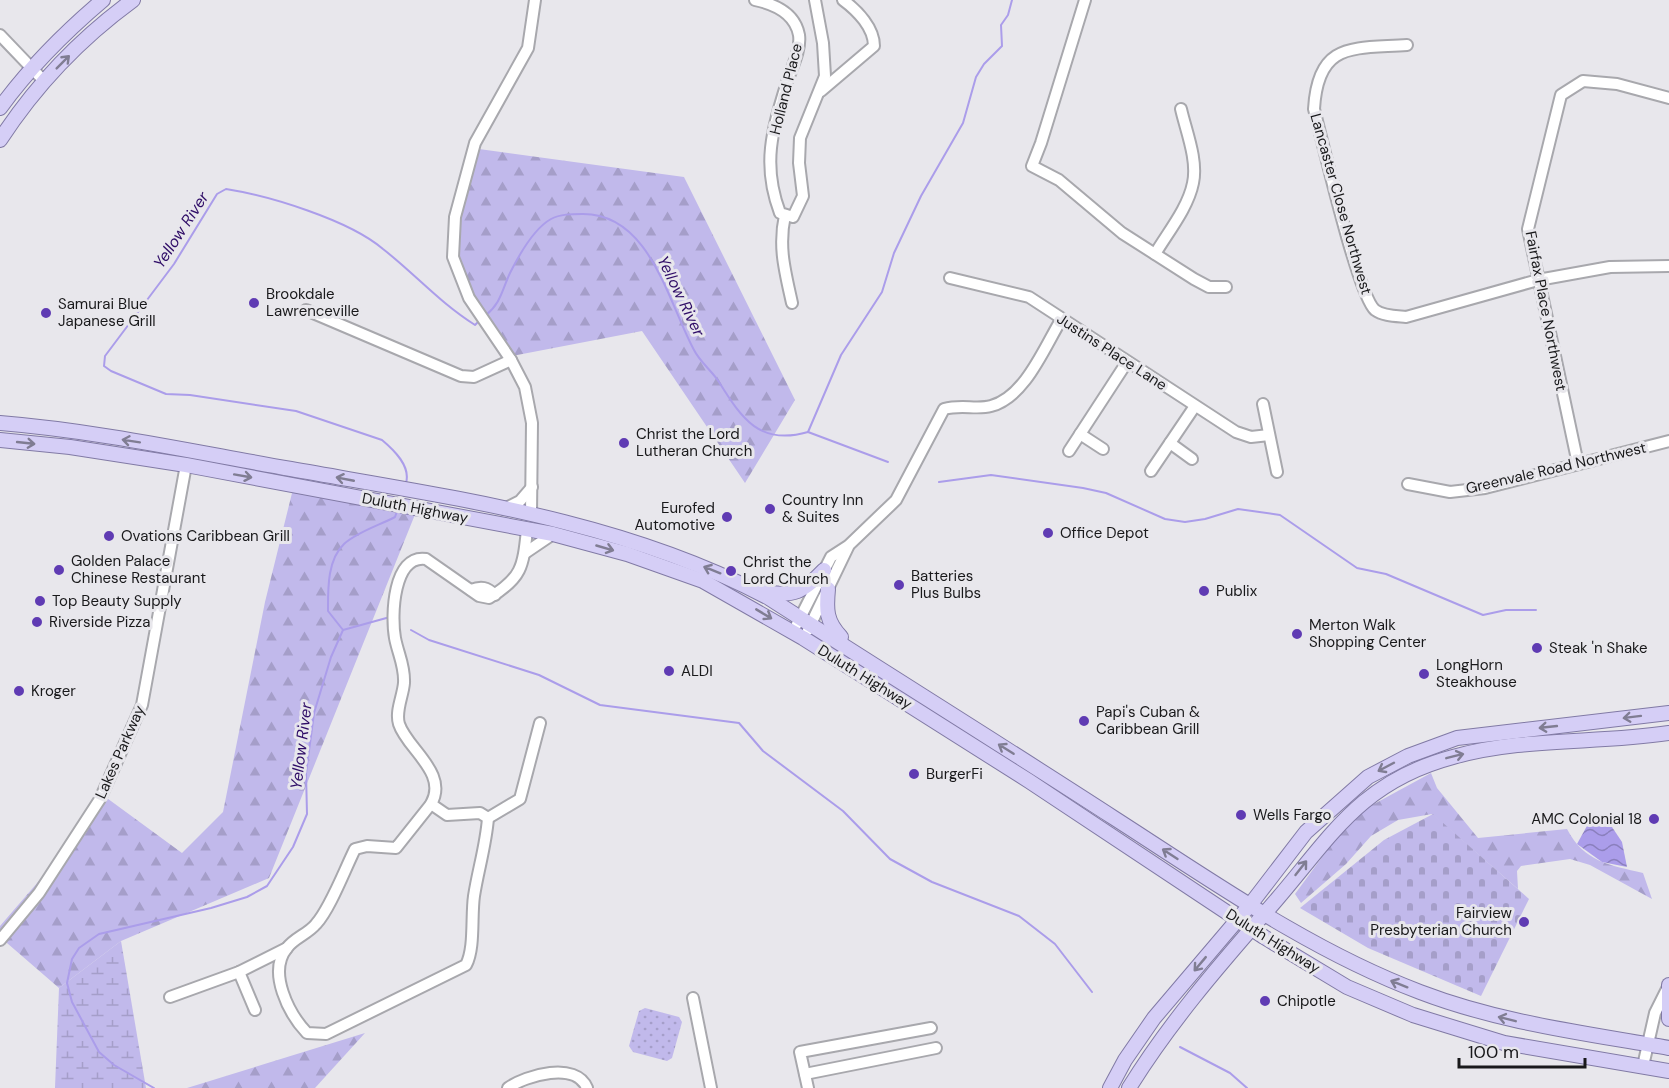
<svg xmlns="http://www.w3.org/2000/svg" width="1669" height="1088" font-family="'DM Sans',sans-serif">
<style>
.forest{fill:url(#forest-firs)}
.wetland{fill:url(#wetland-marsh)}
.cemetery{fill:url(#cemetery-stones)}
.park{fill:url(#park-dots)}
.water{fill:url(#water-waves)}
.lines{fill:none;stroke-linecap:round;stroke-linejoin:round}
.stream{stroke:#ab9dea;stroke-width:2}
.minor-casing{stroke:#a8a8ad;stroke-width:14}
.major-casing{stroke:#817aa5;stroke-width:16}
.minor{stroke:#fff;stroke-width:10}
.major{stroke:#d5cef6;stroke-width:14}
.oneway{stroke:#807d93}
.poi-dot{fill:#5f3bb3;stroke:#e8e7ec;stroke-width:2}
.labels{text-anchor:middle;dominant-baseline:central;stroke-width:6;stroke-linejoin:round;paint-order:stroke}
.street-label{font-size:15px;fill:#19191b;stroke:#e8e7ec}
.poi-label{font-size:15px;fill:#19191b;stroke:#e8e7ec;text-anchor:start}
.water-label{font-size:16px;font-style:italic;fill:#2f0d67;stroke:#e8e7ec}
</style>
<defs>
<pattern id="forest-firs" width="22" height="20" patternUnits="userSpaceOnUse" patternTransform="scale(1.5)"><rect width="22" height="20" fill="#c1b9eb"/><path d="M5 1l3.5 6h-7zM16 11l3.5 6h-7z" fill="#a59ec9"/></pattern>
<pattern id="wetland-marsh" width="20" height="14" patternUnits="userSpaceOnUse" patternTransform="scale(1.5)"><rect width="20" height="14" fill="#c1b9eb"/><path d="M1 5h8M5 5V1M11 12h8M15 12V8" fill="none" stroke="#a59ec9"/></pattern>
<pattern id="cemetery-stones" width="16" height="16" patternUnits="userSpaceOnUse" patternTransform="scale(1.5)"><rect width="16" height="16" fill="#c1b9eb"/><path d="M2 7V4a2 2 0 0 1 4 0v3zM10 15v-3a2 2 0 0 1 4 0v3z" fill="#a59ec9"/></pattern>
<pattern id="park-dots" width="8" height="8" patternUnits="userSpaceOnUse" patternTransform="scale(1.5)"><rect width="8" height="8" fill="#c1b9eb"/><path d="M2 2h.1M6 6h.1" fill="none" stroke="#a59ec9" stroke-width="1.8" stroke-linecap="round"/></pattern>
<pattern id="water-waves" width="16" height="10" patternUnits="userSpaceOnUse" patternTransform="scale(1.5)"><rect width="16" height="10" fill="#ab9dea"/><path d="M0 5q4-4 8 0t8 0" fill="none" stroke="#8a7fbd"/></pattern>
</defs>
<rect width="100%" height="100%" fill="#e8e7ec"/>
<g class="forest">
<polygon points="479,149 684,177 795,400 745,483 642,331 512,356 451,257"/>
<polygon points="295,481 418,507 269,878 121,941 59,988 0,937 0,926 82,831 100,793 182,853 223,812 265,602"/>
<path d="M 1431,773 L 1437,788 L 1478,838 L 1567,829 C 1584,862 1610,865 1643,873 L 1652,899 L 1590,865 L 1570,859 L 1521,866 L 1517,871 L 1518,889 L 1432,814 L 1398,820 L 1371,836 L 1346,864 L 1301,903 L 1295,894 L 1339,834 L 1363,810 Z"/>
<polygon points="365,1033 315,1088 187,1088"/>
</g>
<polygon class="wetland" points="121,941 146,1088 55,1088 59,988"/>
<polygon class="cemetery" points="1433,814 1529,899 1481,996 1368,948 1300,908 1384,840"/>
<polygon class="park" points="645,1008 679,1017 682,1022 672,1058 667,1061 633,1052 629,1046 639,1011"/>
<polygon class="water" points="1606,818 1622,842 1627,867 1602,862 1577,844 1588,824"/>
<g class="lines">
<g class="stream">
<path d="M 486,315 C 501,303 502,290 510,273 C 519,255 533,229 551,219 C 560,214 572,214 582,214 C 650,213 668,302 694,350 C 700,362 712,371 719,382 C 742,419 760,446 808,432 L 841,355 L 882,292 L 894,253 L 921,196 L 963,123 L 976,77 L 984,64 L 1002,46 L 1001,25 L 1008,15 L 1012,0"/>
<polyline points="808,432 888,462"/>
<polyline points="939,482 991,475 1083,488 1106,493 1165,519 1185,522 1205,519 1238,509 1280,515 1357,568 1386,574 1483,615 1506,610 1536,610"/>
<path d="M 406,483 C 411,466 394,450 382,440 L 296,411 L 190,395 L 166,394 L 111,371 L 104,366 L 105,356 L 174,264 L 217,194 L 226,189 C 270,196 349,220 383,249 C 415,274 440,303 475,325 L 479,321"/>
<path d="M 343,630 L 328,611 C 328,590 327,560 344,544 C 357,532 380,525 395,517 L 397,511"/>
<polyline points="343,630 390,617"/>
<polyline points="411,630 429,640 539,675 600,705 739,723 763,751 843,811 890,859 932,882 1019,916 1055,944 1092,992"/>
<polyline points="1180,1047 1230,1073 1247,1088"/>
<polyline points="154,1088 114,1065 99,1052 72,1002 67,983 72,959 79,948 99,934 211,908 247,897 267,886 293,847 307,814 306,773 314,713 331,657 343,630"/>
</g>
<g class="minor-casing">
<g id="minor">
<path d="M 755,0 C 774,4 795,13 799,35 C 801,49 793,65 788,79 C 773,128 761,163 780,213 L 793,217 L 803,196 L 799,163 L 800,138 L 825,76 L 823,43 L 815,0"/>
<polyline points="1085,0 1041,143 1032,166 1059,180 1122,233 1194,279 1209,287 1226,287"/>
<polyline points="0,35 44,81"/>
<path d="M 1407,45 C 1353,49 1318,41 1314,109 C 1322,139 1358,296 1375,310 C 1383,316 1396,316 1406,317 L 1538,280 L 1610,267 L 1669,266"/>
<path d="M 821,91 L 874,46 C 874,28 858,11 843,0"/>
<path d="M 785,215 C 778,247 785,271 792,303"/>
<path d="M 1155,254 C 1168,232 1188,208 1193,183 C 1198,160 1186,131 1181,109"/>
<polyline points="950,278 1029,297 1236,432 1251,437 1269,435"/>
<polyline points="306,310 461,376 474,377 511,360"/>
<polyline points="1263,404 1277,472"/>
<polyline points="1080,434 1103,449"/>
<polyline points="1170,443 1192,459"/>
<polyline points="1069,451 1127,362"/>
<polyline points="1578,464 1528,229 1561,95 1583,81 1617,84 1669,98"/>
<polyline points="1151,471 1195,406"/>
<polyline points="1408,484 1450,492 1485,488 1669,441"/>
<polyline points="504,509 520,501 532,487"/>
<polyline points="531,514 532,423 525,387 511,360 469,298 453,257 455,217 475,143 528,48 535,0"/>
<polyline points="525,553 553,534"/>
<path d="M 471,590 C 481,586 487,587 495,595"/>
<path d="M 797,624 L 831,557 L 848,546 L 896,500 L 944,409 C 962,404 976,410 991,406 C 1025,397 1044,348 1061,320"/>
<polyline points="808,630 848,547"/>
<path d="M 431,804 L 447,815 L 480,813 L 488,818 C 486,845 478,870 474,896 C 471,917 475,948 466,965 L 326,1034 L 307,1033 C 289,1014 267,972 287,948 C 294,938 308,934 316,924 C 330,909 345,869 355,849 L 367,846 L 396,848 Z"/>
<path d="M 431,804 C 449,773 407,749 399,724 C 395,711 403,696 404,683 C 405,666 398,654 395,638 C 391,616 393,554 426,559 L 479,596 L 489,598 C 522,578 523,567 527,530"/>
<polyline points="488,818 520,799 540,723"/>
<polyline points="0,940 39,893 100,799 142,705 186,465"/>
<polyline points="239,972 255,1010"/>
<polyline points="170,997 239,972 287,948"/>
<polyline points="693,998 711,1088"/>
<polyline points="1643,1066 1655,1013 1669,985"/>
<polyline points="805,1074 936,1048"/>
<path d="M 508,1088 C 526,1075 576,1061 587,1088"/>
<polyline points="808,1088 800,1052 931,1028"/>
</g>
</g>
<g class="major-casing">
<g id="major">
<path d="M 0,108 C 30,67 64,33 103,0"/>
<path d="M 0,140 C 35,86 81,38 133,0"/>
<path d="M 0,423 C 98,431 194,452 291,469 C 453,498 622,520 769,598 C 884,672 1000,744 1114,818 C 1212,881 1311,951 1420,992 C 1501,1023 1585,1033 1669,1048"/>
<polyline points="0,440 70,447 186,465 553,534 627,554 703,581 803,638 1029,781 1264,937 1347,987 1413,1015 1504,1043 1669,1071"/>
<path d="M 828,589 C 826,610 826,621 841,637"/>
<path d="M 763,592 C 794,597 803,592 824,570"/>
<polyline points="1669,985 1669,1019"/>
<polyline points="1110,1088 1125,1060 1154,1018 1250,905 1306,832 1368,777 1408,756 1457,738 1669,713"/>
<path d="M 1129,1088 C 1168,1025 1216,969 1265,913 C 1327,844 1355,783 1453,757 C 1523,737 1598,744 1669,733"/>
</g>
</g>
<use href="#minor" class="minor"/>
<use href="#major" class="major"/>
</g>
<defs><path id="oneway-shaft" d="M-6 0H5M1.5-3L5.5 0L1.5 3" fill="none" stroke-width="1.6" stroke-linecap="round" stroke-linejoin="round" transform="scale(1.5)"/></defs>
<g class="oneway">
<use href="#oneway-shaft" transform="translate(63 62) rotate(-45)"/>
<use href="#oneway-shaft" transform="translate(131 441) rotate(-171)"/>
<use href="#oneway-shaft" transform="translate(26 443) rotate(6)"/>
<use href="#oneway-shaft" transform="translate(243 476) rotate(10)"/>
<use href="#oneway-shaft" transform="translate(345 479) rotate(-169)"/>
<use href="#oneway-shaft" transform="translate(605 548) rotate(16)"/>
<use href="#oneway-shaft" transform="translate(712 570) rotate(-158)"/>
<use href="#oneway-shaft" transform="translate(764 614) rotate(31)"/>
<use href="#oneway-shaft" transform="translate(1632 717) rotate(173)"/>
<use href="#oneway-shaft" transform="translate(1548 727) rotate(174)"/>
<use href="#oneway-shaft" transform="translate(1006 749) rotate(-148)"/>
<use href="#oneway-shaft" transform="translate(1455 756) rotate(-14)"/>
<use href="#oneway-shaft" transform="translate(1386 767) rotate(152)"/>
<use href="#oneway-shaft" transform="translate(1170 854) rotate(-147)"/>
<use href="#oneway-shaft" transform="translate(1301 868) rotate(-52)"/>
<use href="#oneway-shaft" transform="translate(1200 964) rotate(130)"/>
<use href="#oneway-shaft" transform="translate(1399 984) rotate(-158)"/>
<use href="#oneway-shaft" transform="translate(1507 1019) rotate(-166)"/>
</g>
<g class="poi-dot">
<circle cx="254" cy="303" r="6"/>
<circle cx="46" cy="313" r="6"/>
<circle cx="624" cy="443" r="6"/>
<circle cx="770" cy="509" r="6"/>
<circle cx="727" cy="517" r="6"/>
<circle cx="1048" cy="533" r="6"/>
<circle cx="109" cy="536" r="6"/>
<circle cx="59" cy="570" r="6"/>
<circle cx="731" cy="571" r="6"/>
<circle cx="899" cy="585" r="6"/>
<circle cx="1204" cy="591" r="6"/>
<circle cx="40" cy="601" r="6"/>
<circle cx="37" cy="622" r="6"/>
<circle cx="1297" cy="634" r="6"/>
<circle cx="1537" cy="648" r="6"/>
<circle cx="669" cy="671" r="6"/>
<circle cx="1424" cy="674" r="6"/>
<circle cx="19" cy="691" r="6"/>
<circle cx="1084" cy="721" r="6"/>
<circle cx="914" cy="774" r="6"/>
<circle cx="1241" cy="815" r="6"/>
<circle cx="1654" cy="819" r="6"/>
<circle cx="1524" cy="922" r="6"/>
<circle cx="1265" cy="1001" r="6"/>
</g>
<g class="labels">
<g class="street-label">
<text transform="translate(786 89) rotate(-76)">Holland Place</text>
<text transform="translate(1341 204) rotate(74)">Lancaster Close Northwest</text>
<text transform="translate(1546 311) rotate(79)">Fairfax Place Northwest</text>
<text transform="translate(1112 352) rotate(33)">Justins Place Lane</text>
<text transform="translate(1556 468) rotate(-13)">Greenvale Road Northwest</text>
<text transform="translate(415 508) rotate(11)">Duluth Highway</text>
<text transform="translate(865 677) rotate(32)">Duluth Highway</text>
<text transform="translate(120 752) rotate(-66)">Lakes Parkway</text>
<text transform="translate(1273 941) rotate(32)">Duluth Highway</text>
</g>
<g class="poi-label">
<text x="266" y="294">Brookdale<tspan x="266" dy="17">Lawrenceville</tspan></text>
<text x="58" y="304">Samurai Blue<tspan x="58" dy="17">Japanese Grill</tspan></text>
<text x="636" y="434">Christ the Lord<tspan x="636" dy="17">Lutheran Church</tspan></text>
<text x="782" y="500">Country Inn<tspan x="782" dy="17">&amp; Suites</tspan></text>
<text x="715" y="508" text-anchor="end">Eurofed<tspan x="715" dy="17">Automotive</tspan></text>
<text x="1060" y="533">Office Depot</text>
<text x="121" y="536">Ovations Caribbean Grill</text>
<text x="71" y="561">Golden Palace<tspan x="71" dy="17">Chinese Restaurant</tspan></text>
<text x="743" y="562">Christ the<tspan x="743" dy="17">Lord Church</tspan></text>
<text x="911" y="576">Batteries<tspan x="911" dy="17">Plus Bulbs</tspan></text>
<text x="1216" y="591">Publix</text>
<text x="52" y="601">Top Beauty Supply</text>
<text x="49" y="622">Riverside Pizza</text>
<text x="1309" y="625">Merton Walk<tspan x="1309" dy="17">Shopping Center</tspan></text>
<text x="1549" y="648">Steak 'n Shake</text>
<text x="1436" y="665">LongHorn<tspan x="1436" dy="17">Steakhouse</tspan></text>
<text x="681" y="671">ALDI</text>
<text x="31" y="691">Kroger</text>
<text x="1096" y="712">Papi's Cuban &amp;<tspan x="1096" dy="17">Caribbean Grill</tspan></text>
<text x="926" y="774">BurgerFi</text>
<text x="1253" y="815">Wells Fargo</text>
<text x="1642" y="819" text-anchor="end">AMC Colonial 18</text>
<text x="1512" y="913" text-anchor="end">Fairview<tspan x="1512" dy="17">Presbyterian Church</tspan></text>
<text x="1277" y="1001">Chipotle</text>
</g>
<g class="water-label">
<text transform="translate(181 230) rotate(-57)">Yellow River</text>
<text transform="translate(681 296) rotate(64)">Yellow River</text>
<text transform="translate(301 746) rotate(-83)">Yellow River</text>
</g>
</g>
<path d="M1459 1058v9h126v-9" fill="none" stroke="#19191b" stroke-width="3"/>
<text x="1468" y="1058" font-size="18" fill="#19191b" stroke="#e8e7ec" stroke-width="4.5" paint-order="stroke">100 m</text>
</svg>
